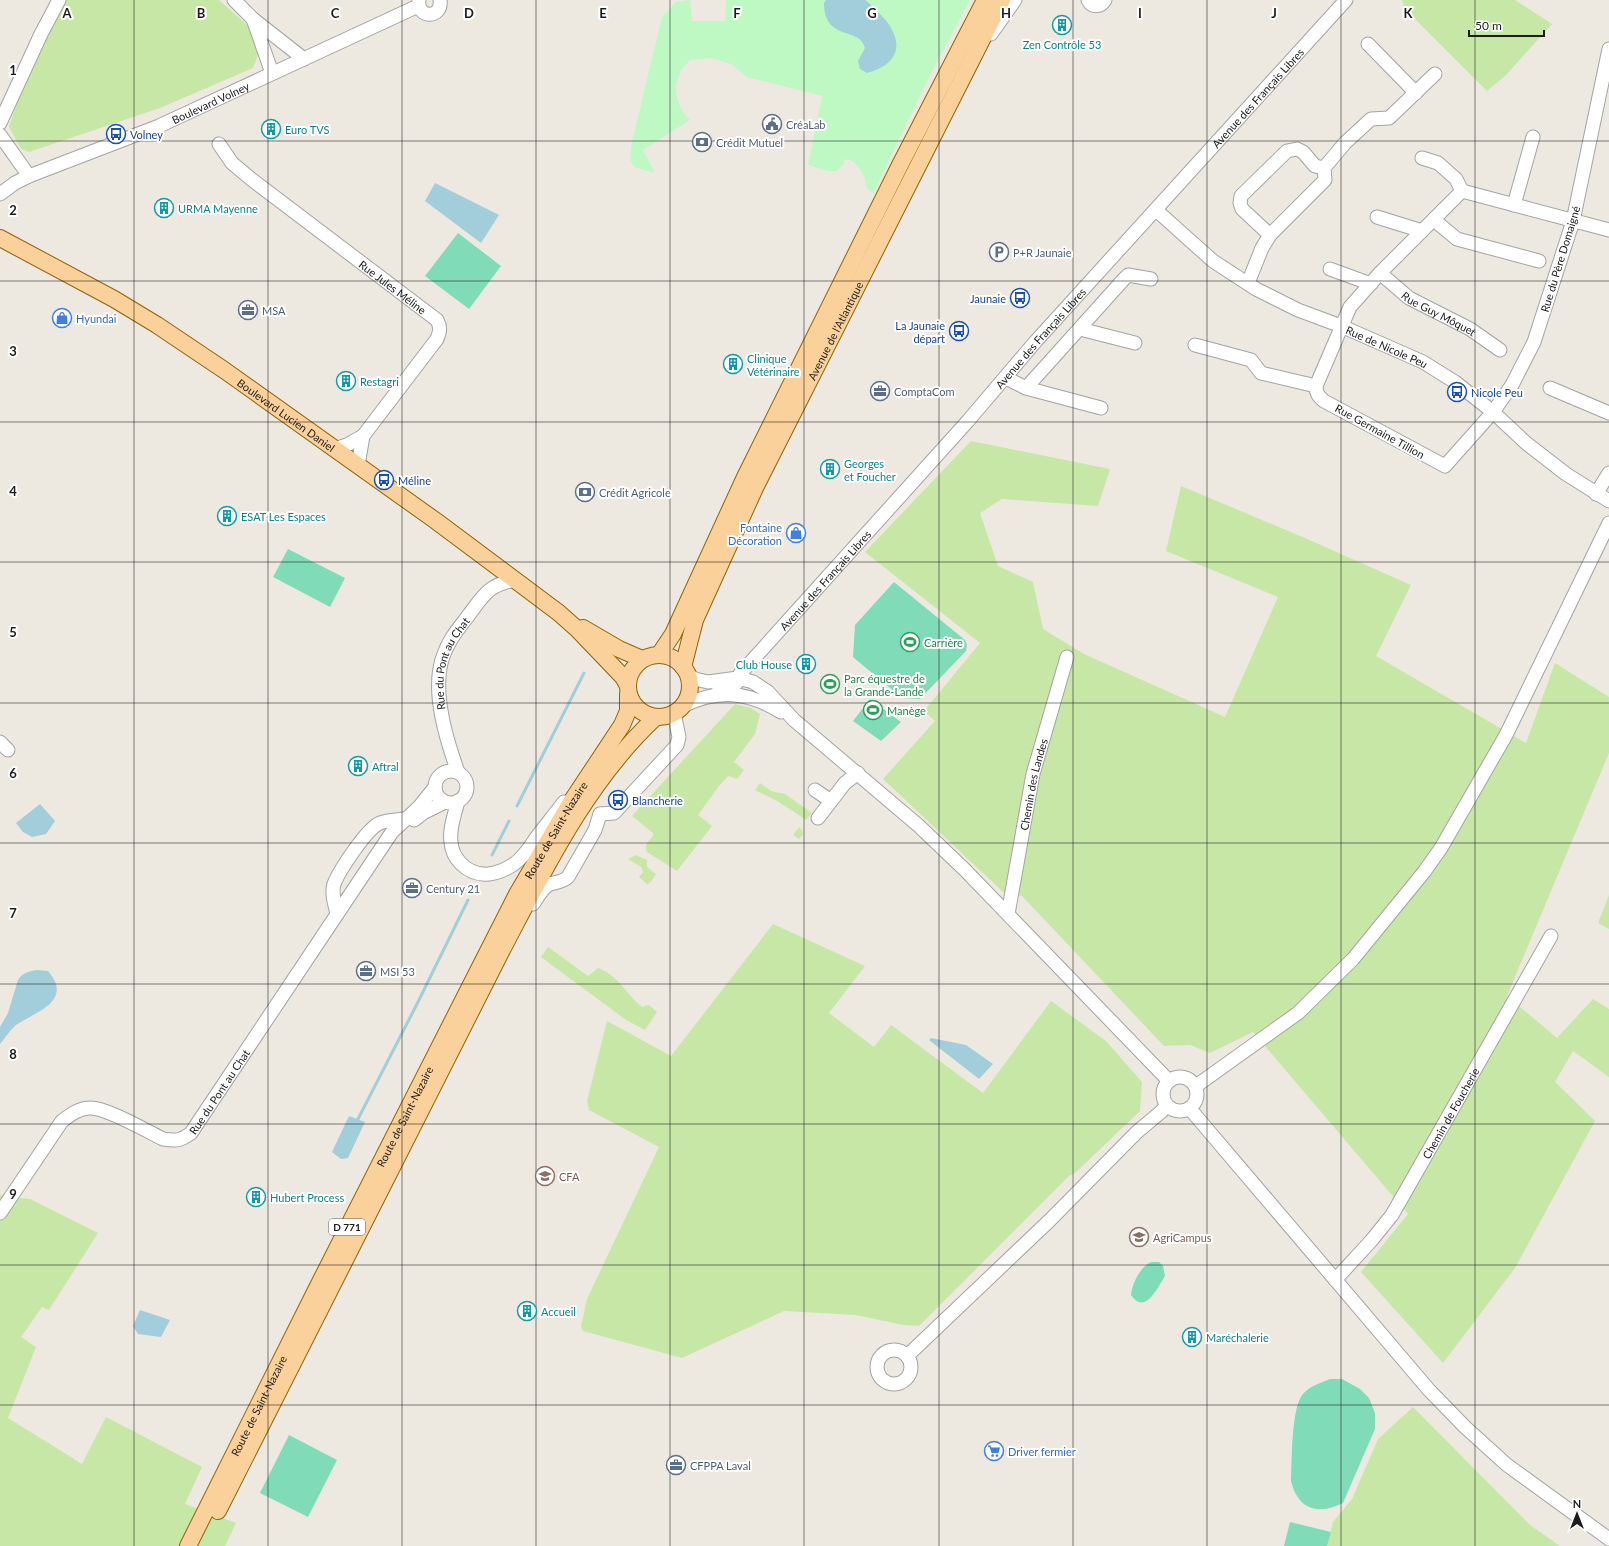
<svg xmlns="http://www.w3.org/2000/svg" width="1609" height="1546" font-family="Lato,sans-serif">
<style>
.grass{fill:#c7e7a7}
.park{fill:#bef8c3}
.pitch{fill:#80dcb8}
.water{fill:#a2cdda}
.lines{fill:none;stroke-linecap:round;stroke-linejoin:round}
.stream{stroke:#a2cdda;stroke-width:3}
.minor-casing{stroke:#a3a3a3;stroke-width:15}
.major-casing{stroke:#916203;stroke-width:18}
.minor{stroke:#fff;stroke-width:13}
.major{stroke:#fad19a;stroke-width:16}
.grid{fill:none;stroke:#1c1c1c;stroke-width:1;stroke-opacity:0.55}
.labels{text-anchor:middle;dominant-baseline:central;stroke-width:4;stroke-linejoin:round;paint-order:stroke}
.shield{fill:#fff;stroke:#606060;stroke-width:1}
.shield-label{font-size:10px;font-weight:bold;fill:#1c1c1c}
.culture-label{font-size:11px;fill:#0d838f;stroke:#fff;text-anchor:start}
.street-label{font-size:11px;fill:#1c1c1c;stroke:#fff}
.service-label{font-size:11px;fill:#4e5e75;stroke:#fff;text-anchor:start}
.transit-label{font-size:11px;fill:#164399;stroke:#fff;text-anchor:start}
.shop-label{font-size:11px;fill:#366cbe;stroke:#fff;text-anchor:start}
.leisure-label{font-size:11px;fill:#27864d;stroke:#fff;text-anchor:start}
.education-label{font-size:11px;fill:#785e54;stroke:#fff;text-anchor:start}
.grid-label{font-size:13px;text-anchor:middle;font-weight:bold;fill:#1c1c1c;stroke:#fff;stroke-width:4;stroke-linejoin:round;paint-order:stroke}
</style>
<rect width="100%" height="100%" fill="#ede9e1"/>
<g class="grass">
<polygon points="66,0 219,0 254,31 260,50 253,68 160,108 29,152 21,149 9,127 22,88"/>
<polygon points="1402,0 1515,0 1552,24 1506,75 1487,91 1404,8"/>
<polygon points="971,441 1110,469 1098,506 1002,499 980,513 998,566 1033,582 1043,629 1084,654 1225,717 1278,597 1166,551 1181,486 1305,538 1411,585 1376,656 1526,743 1555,663 1609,697 1609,753 1507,996 1557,1038 1593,999 1609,1009 1609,1077 1573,1051 1555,1082 1595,1121 1515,1268 1443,1363 1361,1272 1408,1214 1253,1032 1210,1053 1190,1045 1164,1046 1022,896 1003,892 883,779 935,721 924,711 980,643 865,552"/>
<path d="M 735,704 L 751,708 L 760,714 L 755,734 L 734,762 L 744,770 L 737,779 L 728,776 L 719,786 L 698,815 L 712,826 L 677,871 L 647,852 C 643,845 649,841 653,836 L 653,833 L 632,816 Z"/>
<polygon points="760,783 771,791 785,794 812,813 806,820 779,802 755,790"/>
<polygon points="799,827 801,829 803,834 799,839 793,835"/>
<polygon points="636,855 647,860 647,867 656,874 650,883 647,884 639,877 643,872 641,867 628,859"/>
<polygon points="1609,895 1609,929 1598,923"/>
<polygon points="773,924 865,966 829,1013 874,1047 891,1025 983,1093 1051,1001 1106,1041 1142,1082 1140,1111 1075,1173 1069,1176 919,1326 903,1325 856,1315 784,1311 682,1358 583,1331 581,1326 587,1299 659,1147 589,1110 587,1101 607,1021 671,1056"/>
<path d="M 548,947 L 588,976 L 598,968 C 618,975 626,994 642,1007 L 649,1005 L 657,1012 L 645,1030 L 626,1020 L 541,957 Z"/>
<polygon points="0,1195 30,1199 98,1233 49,1310 42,1307 21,1337 36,1347 8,1418 82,1464 106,1417 202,1467 185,1504 236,1523 225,1546 0,1546"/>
<polygon points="1413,1407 1530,1525 1560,1546 1327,1546 1333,1522 1352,1499 1378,1439"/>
</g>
<path class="park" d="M 690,0 L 692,21 L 725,21 L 726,0 L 970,0 L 930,75 L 873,194 L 866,187 L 865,178 L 860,169 L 853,161 L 844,159 L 844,164 L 836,171 L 828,171 L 808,165 L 822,96 L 747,77 L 731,64 L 712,58 L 690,60 C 687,64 682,68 680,73 C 671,88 678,109 690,120 L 643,150 L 655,173 L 634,167 L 630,159 L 632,142 L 662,17 L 676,2 Z"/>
<g class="pitch">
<polygon points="458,233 501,266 469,309 425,276"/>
<polygon points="288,549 345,578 330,607 273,577"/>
<polygon points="894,582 965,640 967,645 966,651 920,699 902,698 853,657 855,625"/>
<polygon points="870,699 901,722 881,741 853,721"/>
<path d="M 1151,1262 L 1159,1262 L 1163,1266 L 1165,1276 C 1158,1287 1145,1316 1131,1295 C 1132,1284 1140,1267 1151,1262 Z"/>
<path d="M 1330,1379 L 1342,1379 L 1360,1389 L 1369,1398 L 1375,1413 L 1375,1429 L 1343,1503 C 1317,1516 1298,1509 1291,1481 C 1292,1462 1291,1407 1303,1394 C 1310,1386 1320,1383 1330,1379 Z"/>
<polygon points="289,1435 337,1460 308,1517 260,1493"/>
<polygon points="1290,1522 1331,1532 1327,1546 1284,1546"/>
</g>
<g class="water">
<path d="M 826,0 L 865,0 L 868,2 C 875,10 886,18 891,28 C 905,52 890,67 867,73 L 860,69 L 858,61 L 865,48 C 860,26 824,42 824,3 Z"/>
<polygon points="435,183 499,215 481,243 425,201"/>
<polygon points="40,804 55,821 46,834 32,837 23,832 16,823"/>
<path d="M 37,970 L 48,971 C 74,1001 36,1012 16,1025 C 10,1030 5,1038 0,1044 L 0,1027 L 8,1013 L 18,980 C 22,973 30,971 37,970 Z"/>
<polygon points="931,1038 966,1045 993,1064 979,1079 929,1040"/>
<polygon points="349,1116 365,1122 348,1158 341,1159 332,1152"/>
<polygon points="140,1310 170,1320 161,1337 138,1334 133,1326"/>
</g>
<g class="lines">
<g class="stream">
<polyline points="517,806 584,673"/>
<polyline points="492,855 509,821"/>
<polyline points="358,1119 418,1002 468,900"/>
</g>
<g class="minor-casing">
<g id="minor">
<polyline points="234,0 253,19 304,59"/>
<path d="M 419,0 C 416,19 443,19 440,0"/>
<path d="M 1088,0 C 1092,8 1101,7 1105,0"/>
<polyline points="253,19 272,73"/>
<polyline points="991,34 1015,0"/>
<polyline points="1368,44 1416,93"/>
<path d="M 1609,49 L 1573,221 L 1534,342 L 1512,385 L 1493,412 L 1445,466 L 1324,401 C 1318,396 1316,393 1316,386 L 1350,307 L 1380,273 L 1462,191 L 1609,230"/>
<polyline points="0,123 41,34 59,0"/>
<polyline points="0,135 29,176"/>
<path id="s1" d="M 219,144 L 232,163 L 251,179 L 437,320 C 441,327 440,332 437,339 L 363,436 L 358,465"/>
<polyline points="1422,158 1438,163 1456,179 1462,191"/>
<path id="s2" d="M 0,194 L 15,183 L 29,176 L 159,126 L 418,6"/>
<polyline points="1514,205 1533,137"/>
<path id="s3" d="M 1156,210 L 1213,261 L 1256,289 L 1298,310 L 1341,326 L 1423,362 L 1455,382 L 1493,412 L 1526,443 L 1566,474 L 1609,501"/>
<polyline points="1377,217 1422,231"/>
<polyline points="1434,220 1457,239 1539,261"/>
<polyline points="1270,235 1242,209 1240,203 1241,196 1287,151 1297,149 1303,152 1315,166 1324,168"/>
<polyline points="1330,269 1371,284"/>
<path id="s4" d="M 1380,273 L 1409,298 L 1470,329 L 1500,350"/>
<polyline points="1248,283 1262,248 1270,235 1325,180 1324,168 1345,143 1371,119 1389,118 1435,74"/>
<polyline points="1080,329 1135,343"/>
<polyline points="1195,345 1251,360 1261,373 1316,386"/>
<polyline points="1006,378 1026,388 1101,408"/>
<polyline points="1026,388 1124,279 1128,275 1151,279"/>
<polyline points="1550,388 1609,413"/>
<polyline points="334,449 347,445 363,436"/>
<polyline points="1596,494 1609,473"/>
<polyline points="688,675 695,679 708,682 738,678 753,682 768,692 794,720 919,826 965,870 1169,1081"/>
<path id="s5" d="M 714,696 L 720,690 L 737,683 L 740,674 L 967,422 L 1036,341 L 1346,0"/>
<path d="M 683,706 C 718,689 747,691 781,712"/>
<polyline points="0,742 8,750"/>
<circle cx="451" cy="787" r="16"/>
<path id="s6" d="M 458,772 C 446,739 430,688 444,654 C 449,639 459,628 468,616 C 484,595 488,585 515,580"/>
<polyline points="815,790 831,801"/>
<path d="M 458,801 C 455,814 449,828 451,842 C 452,859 467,873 483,874 C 494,875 505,870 514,864 C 523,858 530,847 536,838 C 545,826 555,814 564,802"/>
<polyline points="600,814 614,813 677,745 679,737 674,713"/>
<polyline points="818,818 845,783 858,773"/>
<polyline points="414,820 423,813 445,802"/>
<path d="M 533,904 C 538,897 542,888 550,884 C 556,882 563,882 568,877 L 595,830 L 600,814"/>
<path d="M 337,914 C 335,905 331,893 334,884 C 339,871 367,828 380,823 C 387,820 396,820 404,819"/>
<path id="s7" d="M 1008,914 L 1033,774 L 1067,657"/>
<circle cx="1180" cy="1094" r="17"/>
<polyline points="1196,1086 1298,1013 1353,959 1424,872 1441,848 1506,735 1609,523"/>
<polyline points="1190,1109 1429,1390 1465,1427 1507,1465 1609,1539"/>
<path id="s8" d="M 0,1213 L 62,1121 C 70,1115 79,1108 90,1108 C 105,1107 147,1131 163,1139 C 177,1141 180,1141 191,1133 L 392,832 L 419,807 L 435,787"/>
<path id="s9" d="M 1335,1280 L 1371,1241 L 1392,1215 L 1551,936"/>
<circle cx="894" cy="1367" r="17"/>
<polyline points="907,1356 1049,1221 1137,1132 1162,1111 1166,1105"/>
</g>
</g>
<g class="major-casing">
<g id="major">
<path id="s10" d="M 0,238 L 114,299 L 157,325 L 224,370 L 436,521 L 559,613 L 577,629 L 623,677 L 627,684"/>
<polyline points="583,628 619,649 642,659"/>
<circle cx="659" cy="686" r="31"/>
<polyline points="659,655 673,634 745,477 900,165 985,0"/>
<path id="s11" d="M 683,667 L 695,620 L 755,488 L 1002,0"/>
<path d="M 218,1511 L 502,950 C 545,868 588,780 656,717"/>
<path id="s12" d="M 188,1546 L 316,1290 L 517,894 L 571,802 L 622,725 L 628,711 L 628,694"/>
</g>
</g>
<use href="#minor" class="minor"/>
<use href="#major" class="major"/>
</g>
<path class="grid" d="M 134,0 L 134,1546M 268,0 L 268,1546M 402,0 L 402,1546M 536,0 L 536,1546M 670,0 L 670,1546M 804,0 L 804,1546M 939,0 L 939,1546M 1073,0 L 1073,1546M 1207,0 L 1207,1546M 1341,0 L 1341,1546M 1475,0 L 1475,1546M 0,141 L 1609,141M 0,281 L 1609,281M 0,422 L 1609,422M 0,562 L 1609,562M 0,703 L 1609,703M 0,843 L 1609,843M 0,984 L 1609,984M 0,1124 L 1609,1124M 0,1265 L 1609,1265M 0,1405 L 1609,1405"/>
<defs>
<g id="building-ring" transform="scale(1)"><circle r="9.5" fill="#fff" stroke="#0f9aa8" stroke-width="1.5"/><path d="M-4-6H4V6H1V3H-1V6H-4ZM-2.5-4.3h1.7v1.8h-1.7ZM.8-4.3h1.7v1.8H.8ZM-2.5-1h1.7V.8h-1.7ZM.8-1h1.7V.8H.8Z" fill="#0f9aa8"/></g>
<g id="civic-ring" transform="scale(1)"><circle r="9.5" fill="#fff" stroke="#5c6f8a" stroke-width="1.5"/><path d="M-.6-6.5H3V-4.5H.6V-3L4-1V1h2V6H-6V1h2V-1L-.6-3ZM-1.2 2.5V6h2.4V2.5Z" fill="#5c6f8a"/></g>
<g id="bus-ring" transform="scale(1)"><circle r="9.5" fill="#fff" stroke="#1a4fb4" stroke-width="1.5"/><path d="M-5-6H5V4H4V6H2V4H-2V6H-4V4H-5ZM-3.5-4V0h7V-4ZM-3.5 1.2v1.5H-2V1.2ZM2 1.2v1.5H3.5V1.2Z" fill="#1a4fb4"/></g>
<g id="bank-ring" transform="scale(1)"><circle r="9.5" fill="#fff" stroke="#5c6f8a" stroke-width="1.5"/><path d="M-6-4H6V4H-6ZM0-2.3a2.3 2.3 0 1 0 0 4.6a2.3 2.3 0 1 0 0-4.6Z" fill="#5c6f8a"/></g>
<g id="parking-ring" transform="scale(1)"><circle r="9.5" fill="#fff" stroke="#5c6f8a" stroke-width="1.5"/><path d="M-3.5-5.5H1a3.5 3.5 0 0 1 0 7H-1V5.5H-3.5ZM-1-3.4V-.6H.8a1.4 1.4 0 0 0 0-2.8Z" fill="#5c6f8a"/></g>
<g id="office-ring" transform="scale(1)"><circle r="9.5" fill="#fff" stroke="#5c6f8a" stroke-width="1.5"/><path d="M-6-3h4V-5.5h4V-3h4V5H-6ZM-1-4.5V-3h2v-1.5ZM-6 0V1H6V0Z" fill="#5c6f8a"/></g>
<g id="shop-ring" transform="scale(1)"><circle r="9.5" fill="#fff" stroke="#3f7fe0" stroke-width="1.5"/><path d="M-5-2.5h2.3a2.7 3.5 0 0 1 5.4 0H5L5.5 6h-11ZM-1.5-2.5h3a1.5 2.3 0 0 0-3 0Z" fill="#3f7fe0"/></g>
<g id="stadium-ring" transform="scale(1)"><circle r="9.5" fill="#fff" stroke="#2e9e5b" stroke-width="1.5"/><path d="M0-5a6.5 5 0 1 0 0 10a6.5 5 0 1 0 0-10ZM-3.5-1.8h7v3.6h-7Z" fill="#2e9e5b"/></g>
<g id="school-ring" transform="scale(1)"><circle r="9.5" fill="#fff" stroke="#8d6e63" stroke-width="1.5"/><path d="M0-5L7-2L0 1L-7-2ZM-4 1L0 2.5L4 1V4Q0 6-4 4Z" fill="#8d6e63"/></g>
<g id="supermarket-ring" transform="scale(1)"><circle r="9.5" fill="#fff" stroke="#3f7fe0" stroke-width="1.5"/><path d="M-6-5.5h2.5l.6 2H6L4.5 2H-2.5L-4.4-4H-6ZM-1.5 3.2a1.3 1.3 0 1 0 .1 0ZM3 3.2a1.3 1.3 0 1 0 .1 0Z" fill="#3f7fe0"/></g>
</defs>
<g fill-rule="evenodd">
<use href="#building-ring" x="1062" y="25"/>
<use href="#civic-ring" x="772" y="124"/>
<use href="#building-ring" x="271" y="129"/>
<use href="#bus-ring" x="116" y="134"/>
<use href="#bank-ring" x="702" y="142"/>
<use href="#building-ring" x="164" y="208"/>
<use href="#parking-ring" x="999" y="252"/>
<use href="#bus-ring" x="1020" y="298"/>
<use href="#office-ring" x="248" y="310"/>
<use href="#shop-ring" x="62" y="318"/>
<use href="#bus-ring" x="959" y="331"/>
<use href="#building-ring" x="733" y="364"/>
<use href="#building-ring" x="346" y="381"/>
<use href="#office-ring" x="880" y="391"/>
<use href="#bus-ring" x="1457" y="392"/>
<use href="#building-ring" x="830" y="469"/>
<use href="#bus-ring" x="384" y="480"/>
<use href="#bank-ring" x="585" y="492"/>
<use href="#building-ring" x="227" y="516"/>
<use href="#shop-ring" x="796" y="533"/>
<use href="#stadium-ring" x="910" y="642"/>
<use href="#building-ring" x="806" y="664"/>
<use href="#stadium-ring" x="830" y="684"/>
<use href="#stadium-ring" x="873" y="710"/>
<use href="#building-ring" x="358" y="766"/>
<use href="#bus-ring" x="618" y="800"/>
<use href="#office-ring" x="412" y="888"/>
<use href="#office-ring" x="366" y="971"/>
<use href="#school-ring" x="545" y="1176"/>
<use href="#building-ring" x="256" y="1197"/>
<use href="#school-ring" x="1139" y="1237"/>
<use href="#building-ring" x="527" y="1311"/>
<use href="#building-ring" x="1192" y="1337"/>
<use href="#supermarket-ring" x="994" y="1451"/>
<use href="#office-ring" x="676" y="1465"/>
</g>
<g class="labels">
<rect class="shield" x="329" y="1219" width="36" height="16" rx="3"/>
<g class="shield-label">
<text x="347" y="1227">D 771</text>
</g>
<g class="culture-label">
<text x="1062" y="44" text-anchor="middle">Zen Contrôle 53</text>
<text x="285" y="129">Euro TVS</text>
<text x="178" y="208">URMA Mayenne</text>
<text x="747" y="358">Clinique<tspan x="747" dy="13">Vétérinaire</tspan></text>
<text x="360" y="381">Restagri</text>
<text x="844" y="463">Georges<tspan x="844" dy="13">et Foucher</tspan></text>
<text x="241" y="516">ESAT Les Espaces</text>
<text x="792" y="664" text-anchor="end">Club House</text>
<text x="372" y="766">Aftral</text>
<text x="270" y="1197">Hubert Process</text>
<text x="541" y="1311">Accueil</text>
<text x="1206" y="1337">Maréchalerie</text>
</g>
<g class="street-label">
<text stroke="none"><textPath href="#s5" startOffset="811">Avenue des Français Libres</textPath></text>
<text stroke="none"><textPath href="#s2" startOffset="230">Boulevard Volney</textPath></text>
<text transform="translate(1560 259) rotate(-73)">Rue du Père Domaigné</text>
<text stroke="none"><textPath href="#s1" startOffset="226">Rue Jules Méline</textPath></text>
<text stroke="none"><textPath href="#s4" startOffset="72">Rue Guy Môquet</textPath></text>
<text stroke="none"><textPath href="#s11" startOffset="370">Avenue de l'Atlantique</textPath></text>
<text stroke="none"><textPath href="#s5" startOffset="487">Avenue des Français Libres</textPath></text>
<text stroke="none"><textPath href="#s3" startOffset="271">Rue de Nicole Peu</textPath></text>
<text stroke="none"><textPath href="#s10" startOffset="337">Boulevard Lucien Daniel</textPath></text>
<text transform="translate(1380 431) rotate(29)">Rue Germaine Tillion</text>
<text stroke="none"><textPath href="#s5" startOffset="163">Avenue des Français Libres</textPath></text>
<text stroke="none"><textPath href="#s6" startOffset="114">Rue du Pont au Chat</textPath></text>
<text stroke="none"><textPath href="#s7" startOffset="132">Chemin des Landes</textPath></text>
<text stroke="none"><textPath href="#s12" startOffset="805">Route de Saint-Nazaire</textPath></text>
<text stroke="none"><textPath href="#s8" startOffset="302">Rue du Pont au Chat</textPath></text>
<text stroke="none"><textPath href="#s9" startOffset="204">Chemin de Foucherie</textPath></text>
<text stroke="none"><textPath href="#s12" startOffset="481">Route de Saint-Nazaire</textPath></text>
<text stroke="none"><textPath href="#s12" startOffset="157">Route de Saint-Nazaire</textPath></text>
</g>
<g class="service-label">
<text x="786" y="124">CréaLab</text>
<text x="716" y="142">Crédit Mutuel</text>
<text x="1013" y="252">P+R Jaunaie</text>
<text x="262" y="310">MSA</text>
<text x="894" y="391">ComptaCom</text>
<text x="599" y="492">Crédit Agricole</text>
<text x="426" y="888">Century 21</text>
<text x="380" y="971">MSI 53</text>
<text x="690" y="1465">CFPPA Laval</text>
</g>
<g class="transit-label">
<text x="130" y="134">Volney</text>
<text x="1006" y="298" text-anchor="end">Jaunaie</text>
<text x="945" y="325" text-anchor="end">La Jaunaie<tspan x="945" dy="13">départ</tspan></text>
<text x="1471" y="392">Nicole Peu</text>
<text x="398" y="480">Méline</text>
<text x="632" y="800">Blancherie</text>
</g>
<g class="shop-label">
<text x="76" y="318">Hyundai</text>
<text x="782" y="527" text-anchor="end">Fontaine<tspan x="782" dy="13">Décoration</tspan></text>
<text x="1008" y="1451">Driver fermier</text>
</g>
<g class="leisure-label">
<text x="924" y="642">Carrière</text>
<text x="844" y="678">Parc équestre de<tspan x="844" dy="13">la Grande-Lande</tspan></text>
<text x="887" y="710">Manège</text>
</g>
<g class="education-label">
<text x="559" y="1176">CFA</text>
<text x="1153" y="1237">AgriCampus</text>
</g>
</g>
<g class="grid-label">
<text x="67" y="18">A</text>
<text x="201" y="18">B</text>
<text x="335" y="18">C</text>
<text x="469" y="18">D</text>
<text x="603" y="18">E</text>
<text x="737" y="18">F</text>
<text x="872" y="18">G</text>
<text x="1006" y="18">H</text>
<text x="1140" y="18">I</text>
<text x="1274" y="18">J</text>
<text x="1408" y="18">K</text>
<text x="13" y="75">1</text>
<text x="13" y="215">2</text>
<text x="13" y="356">3</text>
<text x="13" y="496">4</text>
<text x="13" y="637">5</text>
<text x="13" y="778">6</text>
<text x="13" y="918">7</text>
<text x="13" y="1059">8</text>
<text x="13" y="1199">9</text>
</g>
<g transform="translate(1577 1514)" stroke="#ffffff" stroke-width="3" paint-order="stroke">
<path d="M0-3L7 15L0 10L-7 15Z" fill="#1c1c1c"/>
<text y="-6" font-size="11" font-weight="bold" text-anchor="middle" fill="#1c1c1c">N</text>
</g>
<path d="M1469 30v6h75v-6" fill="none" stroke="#1c1c1c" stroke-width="2"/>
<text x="1475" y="30" font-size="12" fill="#1c1c1c" stroke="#ffffff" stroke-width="3" paint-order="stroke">50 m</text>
</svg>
